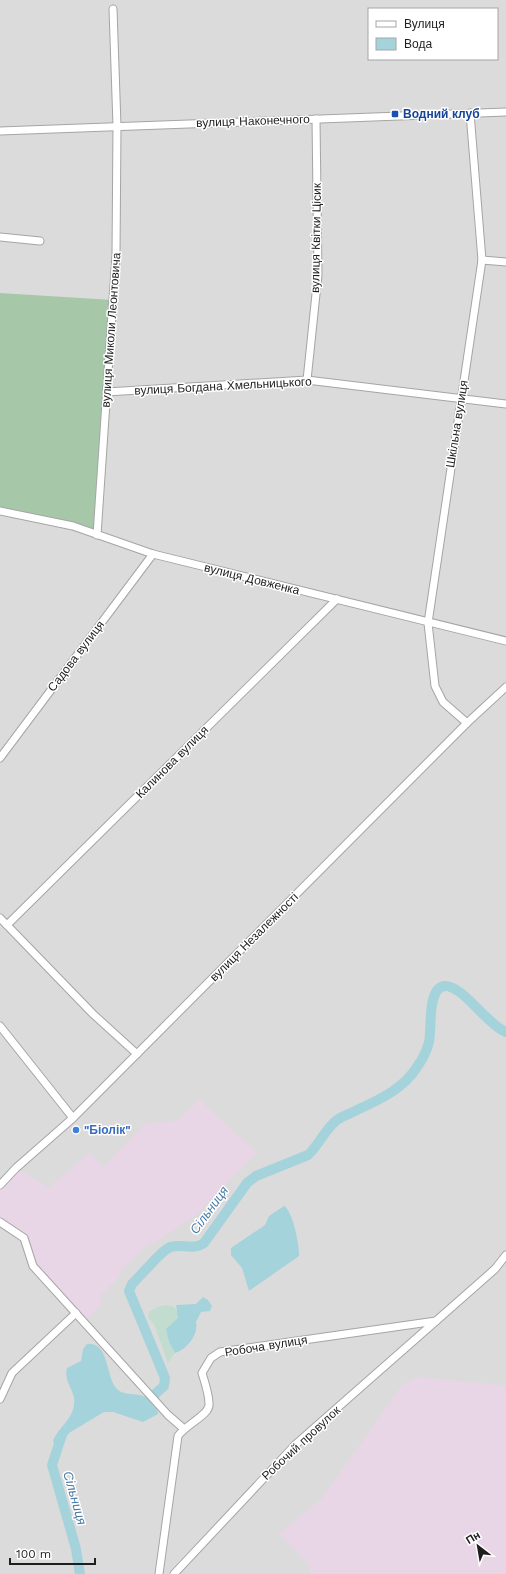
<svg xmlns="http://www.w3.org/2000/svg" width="506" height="1574" font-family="'Work Sans',sans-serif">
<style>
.residential{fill:#dcdbdb;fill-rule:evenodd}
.industrial{fill:#e8d6e6}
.wetland{fill:#c2ddcf}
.cemetery{fill:#a6c8a9}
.water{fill:#a5d3dc}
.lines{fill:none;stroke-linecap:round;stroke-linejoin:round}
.river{stroke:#a5d3dc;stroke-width:10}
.minor-casing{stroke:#a5a5a5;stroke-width:9}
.minor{stroke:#fff;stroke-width:7}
.transit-dot{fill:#1a4fb4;stroke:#fff;stroke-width:1.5}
.shop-dot{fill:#3f7fe0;stroke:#fff;stroke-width:1.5}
.labels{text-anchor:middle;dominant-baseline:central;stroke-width:3;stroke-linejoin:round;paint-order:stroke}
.transit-label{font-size:12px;font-weight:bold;fill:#164399;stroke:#fff;text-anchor:start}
.street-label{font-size:12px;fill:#1e1e1e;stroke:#fff}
.shop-label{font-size:12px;font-weight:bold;fill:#366cbe;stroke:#fff;text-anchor:start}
.water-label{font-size:13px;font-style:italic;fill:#497ba5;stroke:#fff}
</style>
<rect width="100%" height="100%" fill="#efebe4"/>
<path class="residential" d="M 0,0 L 506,0 L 506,1574 L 0,1574 ZM 369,9 L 497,9 L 497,59 L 369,59 Z"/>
<g class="industrial">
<polygon points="198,1099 257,1153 196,1215 154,1243 148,1244 119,1272 121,1275 99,1297 102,1303 85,1322 33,1266 24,1238 0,1222 0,1185 16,1168 49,1188 89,1153 104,1167 146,1123 178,1121"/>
<polygon points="420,1377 506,1386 506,1574 310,1574 309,1565 279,1534 322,1498 402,1385"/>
</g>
<polygon class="wetland" points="167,1305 174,1307 178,1313 178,1318 167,1329 169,1342 175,1353 168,1363 154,1324 148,1318 149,1312 157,1307"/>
<polygon class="cemetery" points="0,293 113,300 97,535 0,512"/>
<g class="water">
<path d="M 284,1206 C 292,1209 300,1246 299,1256 L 249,1291 L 242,1268 L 231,1255 L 231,1248 L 265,1225 L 269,1216 Z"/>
<path d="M 203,1297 L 208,1300 L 212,1306 L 210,1311 L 201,1312 L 196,1322 C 199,1335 186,1350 175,1353 L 169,1342 L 166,1329 L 178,1318 L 176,1305 L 196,1304 Z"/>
<path d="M 87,1344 C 109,1341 106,1377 116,1388 C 124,1397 137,1392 145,1397 C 148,1398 150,1402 152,1404 C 155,1407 158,1409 158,1414 L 143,1422 L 113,1412 L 104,1412 L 69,1433 L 58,1448 L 55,1447 L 53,1441 C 58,1428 72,1420 74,1405 C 77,1392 63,1383 67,1368 L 81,1361 L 83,1349 Z"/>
</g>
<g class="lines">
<g class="river">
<path d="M 145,1403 L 164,1386 L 165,1378 L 129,1291 L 132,1284 C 141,1276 162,1249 171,1247 C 182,1243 193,1251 204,1243 L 247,1183 L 256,1176 L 308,1155 C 319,1145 325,1129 337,1120 C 344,1115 352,1113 359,1109 C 381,1099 404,1088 417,1067 C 422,1060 427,1050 429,1042 C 432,1029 427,989 444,986 C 462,984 486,1024 506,1032"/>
<polyline points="62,1435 52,1465 76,1549 80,1574"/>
</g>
<g class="minor-casing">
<g id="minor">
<polyline points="0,131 506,112"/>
<polyline points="0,237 40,241"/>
<polyline points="482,260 506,262"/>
<polyline points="307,380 318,275 316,119"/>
<polyline points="106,392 307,380 506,404"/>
<polyline points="0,511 73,526 153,554 506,641"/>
<polyline points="97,535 116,255 117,126 113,9"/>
<polyline points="467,723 443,702 435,686 428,623 482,260 470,113"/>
<polyline points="0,758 153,554"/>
<polyline points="0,918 93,1014 137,1054"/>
<polyline points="7,925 337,599"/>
<polyline points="0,1026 73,1118"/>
<polyline points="0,1185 16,1168 73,1118 467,723 506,687"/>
<polyline points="0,1222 24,1238 33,1266 168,1415 183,1428"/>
<polyline points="0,1399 12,1373 76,1313"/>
<path d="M 159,1574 L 178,1436 C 186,1424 210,1415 209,1404 C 209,1394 205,1383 202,1373 L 211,1358 L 220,1352 L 436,1321 L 495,1269 L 506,1255"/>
<polyline points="174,1574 295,1445 436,1321"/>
</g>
</g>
<use href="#minor" class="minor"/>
</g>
<rect class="transit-dot" x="391" y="110" width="8" height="8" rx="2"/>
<circle class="shop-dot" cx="76" cy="1130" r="4"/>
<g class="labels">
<g class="transit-label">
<text x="403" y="114">Водний клуб</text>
</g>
<g class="street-label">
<text transform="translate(253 121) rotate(-2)">вулиця Наконечного</text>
<text transform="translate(316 238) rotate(-89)">вулиця Квітки Цісик</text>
<text transform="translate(111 330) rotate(-86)">вулиця Миколи Леонтовича</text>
<text transform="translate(223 386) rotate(-3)">вулиця Богдана Хмельницького</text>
<text transform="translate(457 424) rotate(-81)">Шкільна вулиця</text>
<text transform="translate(252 579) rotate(14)">вулиця Довженка</text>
<text transform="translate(76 656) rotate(-53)">Садова вулиця</text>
<text transform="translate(172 762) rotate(-45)">Калинова вулиця</text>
<text transform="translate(254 937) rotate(-45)">вулиця Незалежності</text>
<text transform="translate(266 1346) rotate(-9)">Робоча вулиця</text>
<text transform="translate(301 1443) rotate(-43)">Робочий провулок</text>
</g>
<g class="shop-label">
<text x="84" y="1130">"Біолік"</text>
</g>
<g class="water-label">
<text transform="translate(209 1210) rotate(-54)">Сільниця</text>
<text transform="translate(75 1498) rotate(74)">Сільниця</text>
</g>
</g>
<rect x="368" y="8" width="130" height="52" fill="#ffffff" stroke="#a5a5a5"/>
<rect x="376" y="21" width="20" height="6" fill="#ffffff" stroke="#a5a5a5"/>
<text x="404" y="28" font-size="12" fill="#1e1e1e">Вулиця</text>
<rect x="376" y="38" width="20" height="12" fill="#a5d3dc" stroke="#a5a5a5"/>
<text x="404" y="48" font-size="12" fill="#1e1e1e">Вода</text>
<g transform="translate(478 1546) rotate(329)" stroke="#ffffff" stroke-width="3" paint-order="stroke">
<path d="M0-3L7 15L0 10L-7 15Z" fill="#1e1e1e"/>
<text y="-6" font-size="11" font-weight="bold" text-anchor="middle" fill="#1e1e1e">Пн</text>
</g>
<path d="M10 1558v6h85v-6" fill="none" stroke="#1e1e1e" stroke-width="2"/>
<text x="16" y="1558" font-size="12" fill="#1e1e1e" stroke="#ffffff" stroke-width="3" paint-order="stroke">100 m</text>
</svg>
